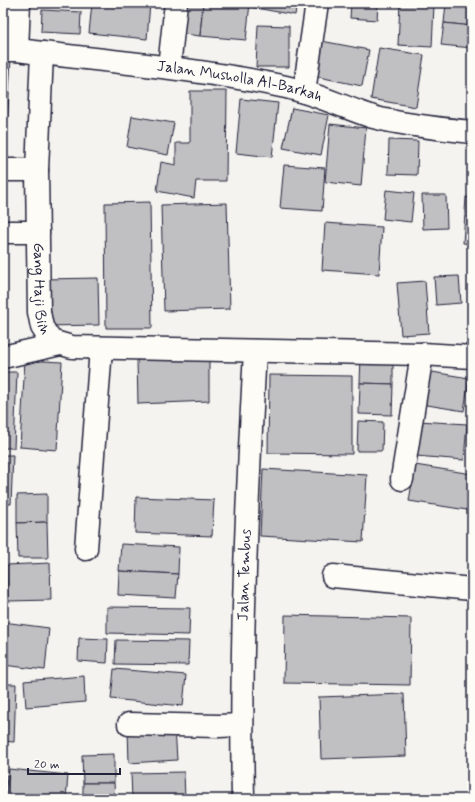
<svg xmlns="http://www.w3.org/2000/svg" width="475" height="802" font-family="Mynerve,sans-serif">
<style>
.building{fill:#c0bfc2;stroke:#22223b}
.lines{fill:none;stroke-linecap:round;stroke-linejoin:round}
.minor-casing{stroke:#22223b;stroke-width:25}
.minor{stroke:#fdfcf7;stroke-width:22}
.labels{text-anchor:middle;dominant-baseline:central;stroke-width:3;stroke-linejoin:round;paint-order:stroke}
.street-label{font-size:15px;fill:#22223b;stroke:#fdfcf7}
</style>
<rect width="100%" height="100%" fill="#f4f3ef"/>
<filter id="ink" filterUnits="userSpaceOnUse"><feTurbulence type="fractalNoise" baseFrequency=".025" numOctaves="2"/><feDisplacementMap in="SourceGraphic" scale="8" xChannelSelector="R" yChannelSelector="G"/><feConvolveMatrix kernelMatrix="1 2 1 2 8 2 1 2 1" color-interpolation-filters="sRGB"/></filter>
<g filter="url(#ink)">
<g class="building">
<polygon points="92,3 150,3 147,39 89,33"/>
<polygon points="180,3 203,3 200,36 177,33"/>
<polygon points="203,3 250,3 246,40 200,36"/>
<polygon points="251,3 297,3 295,15 250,7"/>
<polygon points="351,3 378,3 377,20 350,18"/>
<polygon points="400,3 434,5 432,47 398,45"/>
<polygon points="446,3 472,4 472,26 444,23"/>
<polygon points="42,10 81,12 80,34 41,32"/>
<polygon points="444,23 472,26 472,48 441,45"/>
<polygon points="258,25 289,26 289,67 256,67"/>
<polygon points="316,40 369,50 362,86 309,75"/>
<polygon points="379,48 424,55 416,107 371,99"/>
<polygon points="3,58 11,58 5,165 3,165"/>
<polygon points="190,91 227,91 226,181 196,181 194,198 157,191 161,162 176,165 176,143 190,143"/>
<polygon points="241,99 278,103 272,157 236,153"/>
<polygon points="292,108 329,115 321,155 283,148"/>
<polygon points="132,116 174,123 168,155 127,147"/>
<polygon points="330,124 366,128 361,186 325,182"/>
<polygon points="389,140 418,141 417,175 388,174"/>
<polygon points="284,165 325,168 322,211 280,208"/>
<polygon points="386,190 414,193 411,222 383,219"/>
<polygon points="422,195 446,195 447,228 423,229"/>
<polygon points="466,197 472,197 472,244 463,243"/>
<polygon points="150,202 152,328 106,328 105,203"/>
<polygon points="227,203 230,309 164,311 161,205"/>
<polygon points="325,223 382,227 379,274 322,270"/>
<polygon points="459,276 461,303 436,305 434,277"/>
<polygon points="98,278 99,325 45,326 44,279"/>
<polygon points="425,281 429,333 401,335 397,283"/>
<polygon points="361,356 393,356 393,384 360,383"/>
<polygon points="209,358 209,401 138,404 137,360"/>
<polygon points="25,360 62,362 57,450 20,447"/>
<polygon points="426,371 469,378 464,411 421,404"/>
<polygon points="3,372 17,372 14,448 3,448"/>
<polygon points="269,375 352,376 352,454 268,453"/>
<polygon points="360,383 393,384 392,415 359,414"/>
<polygon points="358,421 383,422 382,451 357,451"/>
<polygon points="419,421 467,424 464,460 416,456"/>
<polygon points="3,455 13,455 11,504 3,504"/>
<polygon points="415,465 472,474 467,510 409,501"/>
<polygon points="263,469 367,475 363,542 260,536"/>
<polygon points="47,494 47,522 17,523 17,495"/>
<polygon points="136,497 214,500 212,536 135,533"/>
<polygon points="47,522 48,558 18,558 17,523"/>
<polygon points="121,544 179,547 178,574 119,571"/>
<polygon points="50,563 51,600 8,601 7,565"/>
<polygon points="119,571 178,574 176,598 118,595"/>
<polygon points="107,607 190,608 189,635 107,633"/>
<polygon points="285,615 411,618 410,685 284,683"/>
<polygon points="3,622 49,628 45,670 3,665"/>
<polygon points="79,638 108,639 107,663 78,661"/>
<polygon points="116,640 189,641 188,665 115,664"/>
<polygon points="114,669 186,675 183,706 111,699"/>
<polygon points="84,676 85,702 26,707 24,681"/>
<polygon points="3,684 16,684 14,742 3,741"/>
<polygon points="404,694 406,756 321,759 319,697"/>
<polygon points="175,727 177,760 129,763 128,730"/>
<polygon points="114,754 114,783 83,783 82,755"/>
<polygon points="9,769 68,775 66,799 6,799"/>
<polygon points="184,772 185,799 132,799 131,773"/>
<polygon points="3,775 7,775 5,799 3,799"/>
<polygon points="83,783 114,783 115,799 83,799"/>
</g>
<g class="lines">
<g class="minor-casing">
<g id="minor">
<path id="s1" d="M 3,50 L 17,50 C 105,61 194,68 281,86 C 313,92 342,107 373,117 C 402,125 442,129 472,132"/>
<polyline points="17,50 19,3"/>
<path id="s2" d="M 42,53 L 37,170 L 39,312 L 42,327 L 51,341 L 72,347 L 422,354 L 472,357"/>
<polyline points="169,67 176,3"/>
<polyline points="304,92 317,3"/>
<polyline points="3,170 37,170"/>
<polyline points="3,232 38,232"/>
<polyline points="3,357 60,344"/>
<polyline points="402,479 422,354"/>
<polyline points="86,549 101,348"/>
<polyline points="333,576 472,589"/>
<polyline points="129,724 219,726 241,725"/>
<path id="s3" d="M 243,799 C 240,650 247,500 255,351"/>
</g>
</g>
<use href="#minor" class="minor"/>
</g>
</g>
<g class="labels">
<g class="street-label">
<text stroke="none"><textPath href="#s1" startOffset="239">Jalan Musholla Al-Barkah</textPath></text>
<text stroke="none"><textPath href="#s2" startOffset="236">Gang Haji Biih</textPath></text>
<text stroke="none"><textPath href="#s3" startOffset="224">Jalan Tembus</textPath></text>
</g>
</g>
<rect width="475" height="802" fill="none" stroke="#fdfcf7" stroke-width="16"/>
<rect x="8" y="8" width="459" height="786" fill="none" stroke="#22223b" stroke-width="1.5" filter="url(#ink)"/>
<path d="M28 768v6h92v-6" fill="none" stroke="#22223b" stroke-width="2"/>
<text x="34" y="768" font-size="12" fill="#22223b" stroke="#fdfcf7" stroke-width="3" paint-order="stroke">20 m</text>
</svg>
